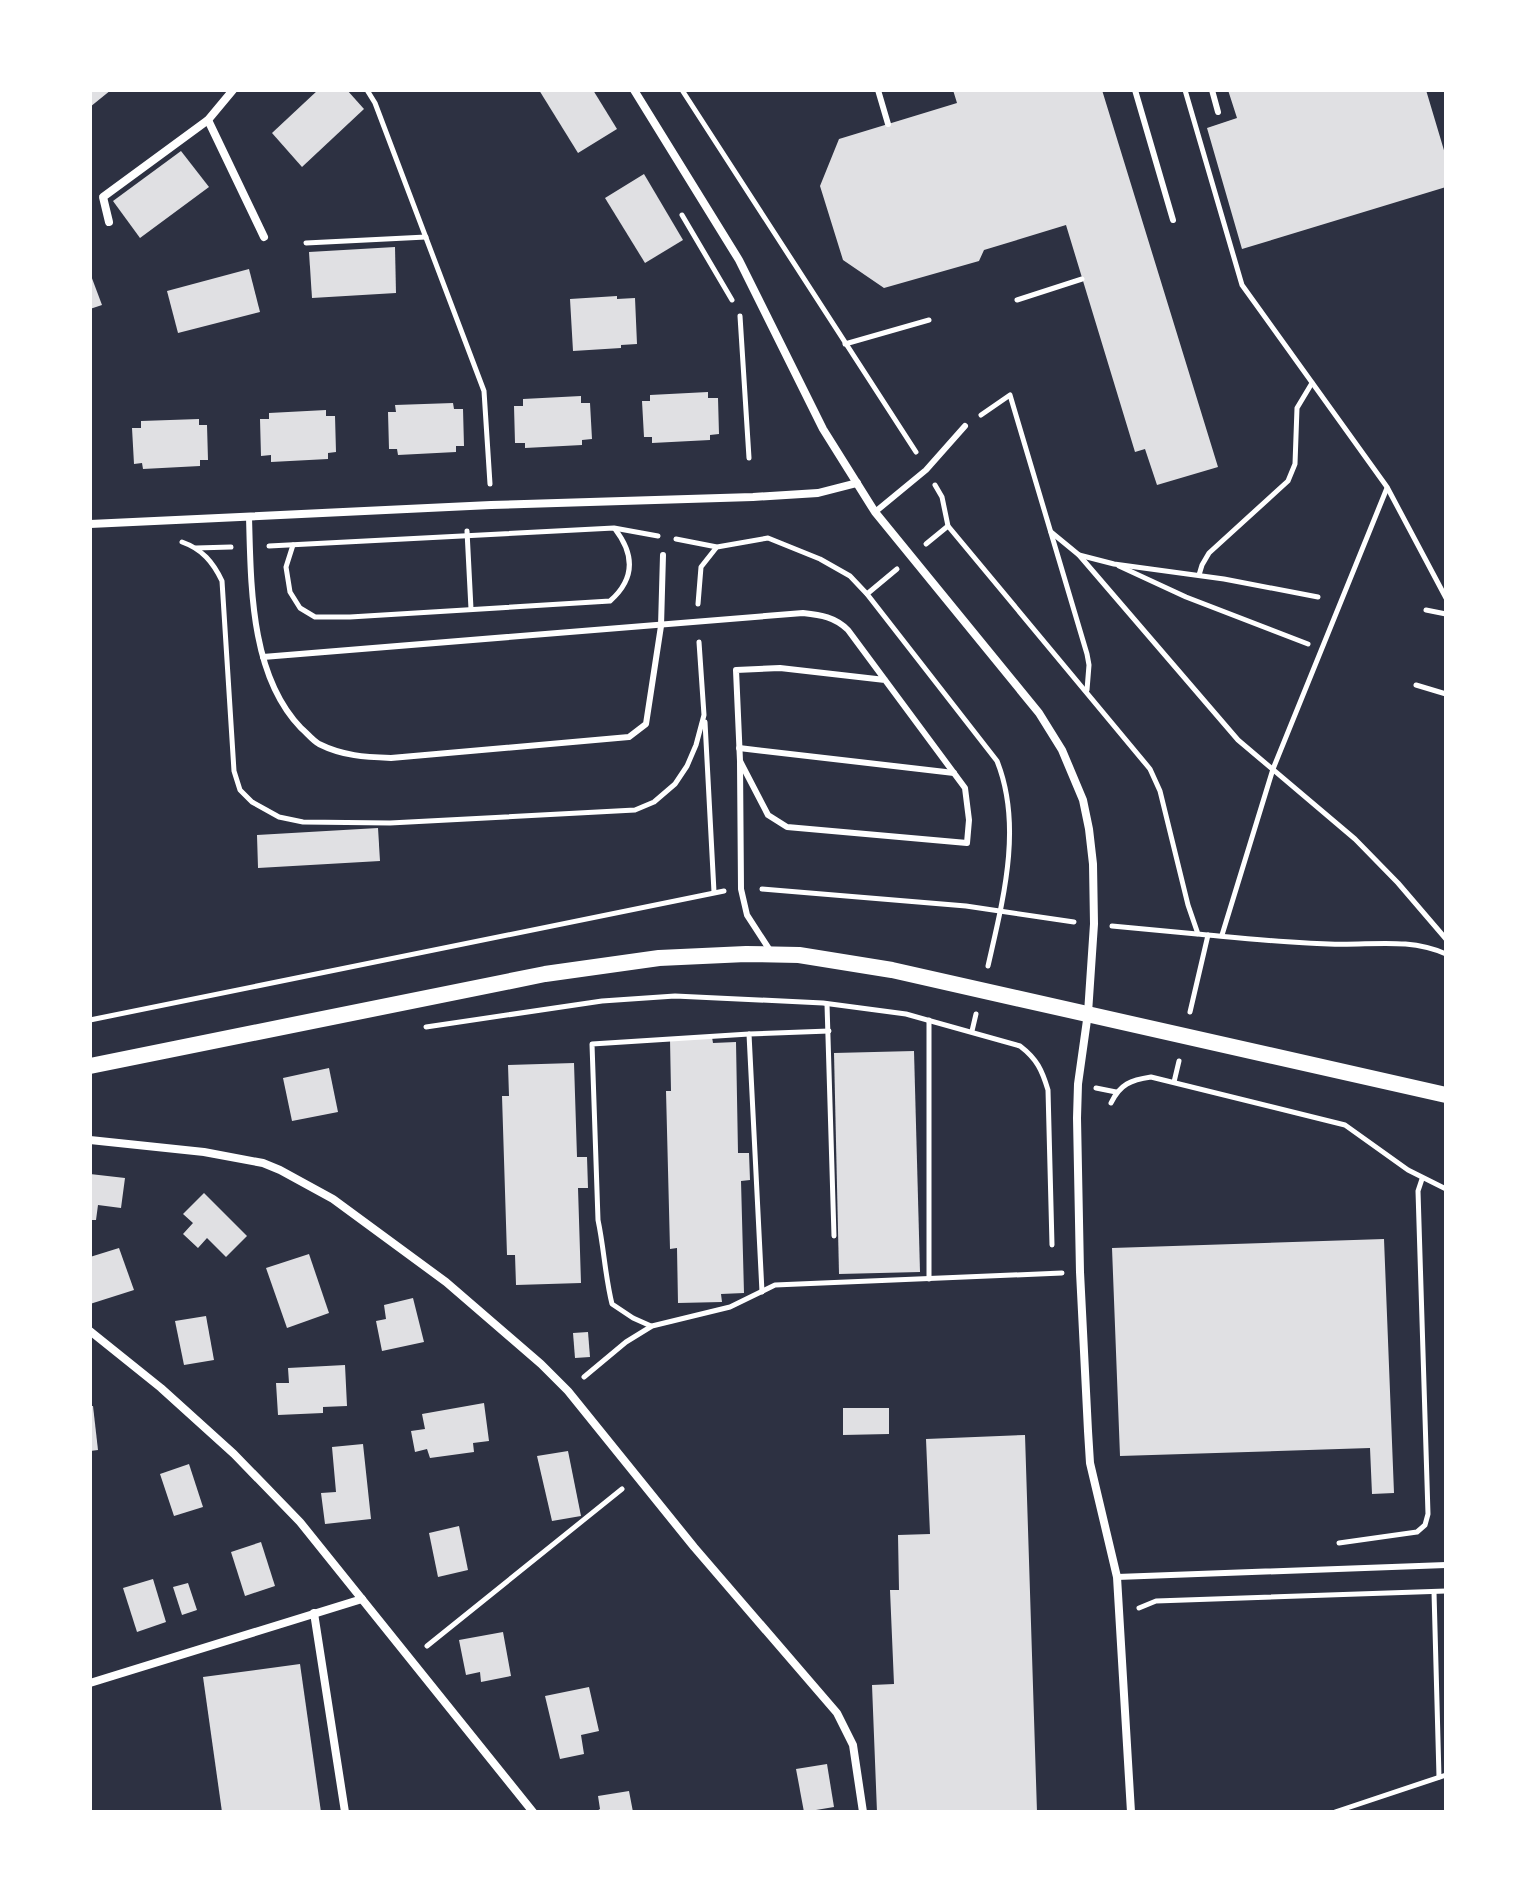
<svg xmlns="http://www.w3.org/2000/svg" width="1536" height="1902" font-family="'Fira Sans',sans-serif">
<style>
.building{fill:#e0e0e3}
.lines{fill:none;stroke-linecap:round;stroke-linejoin:round}
.path{stroke:#fff;stroke-width:5}
.service{stroke:#fff;stroke-width:6}
.minor{stroke:#fff;stroke-width:8}
.secondary{stroke:#fff;stroke-width:16}
</style>
<rect width="100%" height="100%" fill="#2d3142"/>
<g class="building">
<polygon points="90,90 111,90 90,107"/>
<polygon points="318,90 347,90 364,109 302,167 272,133"/>
<polygon points="539,90 593,90 617,129 578,153"/>
<polygon points="953,90 1102,90 1218,467 1157,485 1145,449 1135,452 1066,225 984,250 979,261 884,288 843,260 820,186 839,139 957,103"/>
<polygon points="1228,90 1426,90 1446,157 1446,187 1242,249 1207,128 1237,118"/>
<polygon points="181,151 209,187 140,238 113,201"/>
<polygon points="644,174 683,240 645,263 605,198"/>
<polygon points="395,247 396,293 312,298 309,252"/>
<polygon points="249,269 260,312 178,333 167,291"/>
<polygon points="90,273 102,305 90,309"/>
<polygon points="617,296 617,299 635,298 637,344 621,345 621,348 573,351 570,299"/>
<polygon points="708,392 708,398 718,398 719,434 710,435 710,440 652,443 652,437 644,437 642,401 650,401 650,395"/>
<polygon points="581,396 581,403 590,403 592,439 582,440 582,445 525,448 525,443 515,443 514,406 523,406 523,399"/>
<polygon points="453,403 454,409 463,409 464,446 456,446 456,452 398,455 397,449 389,449 388,412 396,412 395,405"/>
<polygon points="326,410 326,416 335,416 336,452 328,453 328,459 271,462 271,455 261,456 260,419 269,419 269,413"/>
<polygon points="199,419 199,425 207,425 208,460 200,460 200,466 143,469 142,463 134,464 132,428 141,428 141,421"/>
<polygon points="378,828 380,861 258,868 257,835"/>
<polygon points="712,1037 713,1043 736,1042 738,1153 749,1153 750,1180 741,1181 744,1293 721,1294 722,1302 678,1303 677,1248 670,1249 666,1091 671,1091 670,1039"/>
<polygon points="914,1051 920,1272 839,1274 834,1053"/>
<polygon points="574,1063 577,1157 587,1157 588,1188 578,1188 581,1283 516,1285 515,1255 507,1255 502,1096 509,1096 508,1065"/>
<polygon points="329,1068 338,1112 292,1121 283,1078"/>
<polygon points="90,1174 125,1178 121,1208 98,1205 96,1220 90,1220"/>
<polygon points="204,1193 247,1236 226,1257 207,1238 198,1248 183,1234 193,1223 183,1214"/>
<polygon points="1384,1239 1394,1493 1372,1494 1370,1448 1120,1456 1112,1248"/>
<polygon points="119,1248 134,1290 90,1304 90,1257"/>
<polygon points="309,1254 329,1313 287,1328 266,1268"/>
<polygon points="413,1298 424,1342 382,1351 376,1321 386,1319 384,1305"/>
<polygon points="206,1316 214,1360 184,1365 175,1321"/>
<polygon points="588,1332 590,1357 575,1358 573,1333"/>
<polygon points="345,1365 347,1406 323,1407 323,1413 278,1415 276,1383 289,1383 288,1368"/>
<polygon points="484,1403 489,1441 473,1443 474,1452 430,1458 427,1449 415,1452 411,1431 425,1429 422,1414"/>
<polygon points="90,1406 93,1406 98,1450 90,1451"/>
<polygon points="843,1408 889,1408 889,1434 843,1435"/>
<polygon points="1025,1435 1037,1812 877,1812 872,1685 894,1684 890,1590 899,1590 898,1535 930,1534 926,1439"/>
<polygon points="363,1444 371,1519 325,1524 321,1493 336,1492 332,1447"/>
<polygon points="568,1451 581,1516 552,1521 537,1456"/>
<polygon points="189,1464 203,1507 174,1516 160,1474"/>
<polygon points="459,1526 468,1570 438,1577 429,1533"/>
<polygon points="261,1542 275,1586 245,1596 231,1552"/>
<polygon points="153,1579 166,1622 137,1632 123,1588"/>
<polygon points="188,1583 197,1610 182,1615 173,1587"/>
<polygon points="503,1632 511,1676 481,1682 480,1672 466,1675 459,1640"/>
<polygon points="300,1664 321,1812 222,1812 203,1677"/>
<polygon points="589,1687 599,1731 581,1735 584,1754 560,1759 545,1696"/>
<polygon points="827,1764 834,1807 804,1812 796,1769"/>
<polygon points="629,1791 633,1812 595,1812 600,1809 598,1796"/>
</g>
<g class="lines">
<g class="path">
<polyline points="367,90 375,103 484,391 490,484"/>
<polyline points="682,90 916,452"/>
<polyline points="1185,90 1242,285 1387,487 1446,598"/>
<polyline points="682,215 732,300"/>
<polyline points="306,243 426,237"/>
<polyline points="1017,300 1082,279"/>
<polyline points="740,316 749,458"/>
<polyline points="845,344 929,320"/>
<polyline points="981,415 1010,395 1087,654 1089,665 1087,690"/>
<path d="M 935,485 L 942,497 L 948,526 L 1150,769 L 1160,791 L 1188,905 L 1198,934 C 1241,938 1286,943 1329,944 C 1370,946 1407,937 1446,954"/>
<polyline points="467,531 471,609"/>
<polyline points="1051,532 1079,555 1238,740 1355,839 1398,883 1446,939"/>
<path d="M 676,539 L 717,547 L 768,538 L 820,559 L 850,576 L 867,594 L 997,761 C 1023,826 1003,900 988,966"/>
<path d="M 182,542 C 202,549 213,562 222,581 L 234,771 L 240,790 L 252,802 L 279,817 L 303,822 L 390,823 L 635,810 L 654,802 L 675,784 L 687,766 L 696,745 L 704,715 L 699,642"/>
<polyline points="926,544 948,526"/>
<path d="M 293,545 L 286,567 L 290,592 L 300,608 L 315,617 L 350,617 L 610,601 C 635,579 635,555 615,529"/>
<polyline points="269,546 614,528 658,536"/>
<polyline points="196,548 231,547"/>
<polyline points="1079,555 1114,564 1224,579 1318,597"/>
<polyline points="1119,566 1186,597 1308,644"/>
<polyline points="1199,575 1202,565 1209,553 1288,481 1295,464 1297,408 1312,383"/>
<polyline points="867,594 897,569"/>
<polyline points="698,604 701,567 716,548"/>
<polyline points="1426,610 1446,614"/>
<polyline points="1416,685 1446,694"/>
<polyline points="705,722 714,892"/>
<polyline points="762,889 966,906 1074,922"/>
<polyline points="1112,926 1197,934"/>
<polyline points="1222,935 1273,769 1387,488"/>
<polyline points="827,1004 834,1236"/>
<polyline points="1190,1012 1208,935"/>
<polyline points="90,1020 724,891"/>
<path d="M 426,1027 L 602,1001 L 675,996 L 823,1003 L 906,1014 L 1020,1046 C 1037,1059 1042,1070 1048,1090 L 1052,1245"/>
<polyline points="972,1031 976,1014"/>
<polyline points="1174,1082 1179,1061"/>
<polyline points="1096,1088 1116,1092"/>
<path d="M 1111,1103 C 1120,1084 1131,1080 1151,1077 L 1345,1125 L 1408,1170 L 1446,1189"/>
<polyline points="929,1279 929,1020"/>
<polyline points="762,1292 749,1034 829,1031"/>
<path d="M 651,1326 L 633,1318 L 612,1304 C 605,1276 604,1248 598,1220 L 592,1044 L 749,1034"/>
<polyline points="584,1377 626,1342 652,1326 730,1307 775,1285 1062,1273"/>
<polyline points="1339,1543 1417,1532 1425,1525 1428,1514 1418,1191 1422,1179"/>
<polyline points="1434,1592 1439,1777"/>
<polyline points="1139,1608 1156,1601 1446,1591"/>
<polyline points="427,1646 622,1489"/>
<polyline points="1335,1812 1446,1775"/>
</g>
<g class="service">
<polyline points="878,90 888,124"/>
<polyline points="1135,90 1173,220"/>
<polyline points="1212,90 1218,112"/>
<polyline points="875,512 926,470 965,426"/>
<path d="M 249,517 C 251,585 250,675 301,728 C 307,733 312,740 319,744 C 343,756 365,757 391,758 L 629,737 L 646,724 L 661,626 L 663,555"/>
<path d="M 263,657 L 803,613 C 821,615 835,617 848,630 L 965,788 L 969,820 L 967,843 L 787,827 L 768,815 L 740,761 L 736,670 L 780,668 L 885,680"/>
<polyline points="739,748 954,773"/>
<polyline points="740,763 741,889 747,915 771,952"/>
<polyline points="1117,1577 1446,1565"/>
</g>
<g class="minor">
<polyline points="634,90 739,260 823,429 875,512 1039,713 1062,750 1083,800 1089,829 1093,864 1094,924 1088,1013 1078,1084 1077,1118 1080,1272 1088,1431 1090,1463 1117,1577 1131,1812"/>
<polyline points="208,120 264,237"/>
<polyline points="109,222 103,197 208,120 233,90"/>
<polyline points="90,524 491,505 753,497 818,493 857,483"/>
<polyline points="90,1140 204,1152 263,1163 280,1170 333,1199 446,1282 541,1364 568,1391 694,1547 837,1713 853,1745 863,1812"/>
<polyline points="90,1331 161,1388 234,1454 300,1522 533,1812"/>
<polyline points="314,1613 345,1812"/>
<polyline points="90,1683 362,1599"/>
</g>
<polyline class="secondary" points="90,1066 545,974 659,958 746,954 799,955 892,970 1446,1095"/>
</g>
<rect width="1536" height="1902" fill="none" stroke="#ffffff" stroke-width="184"/>
</svg>
